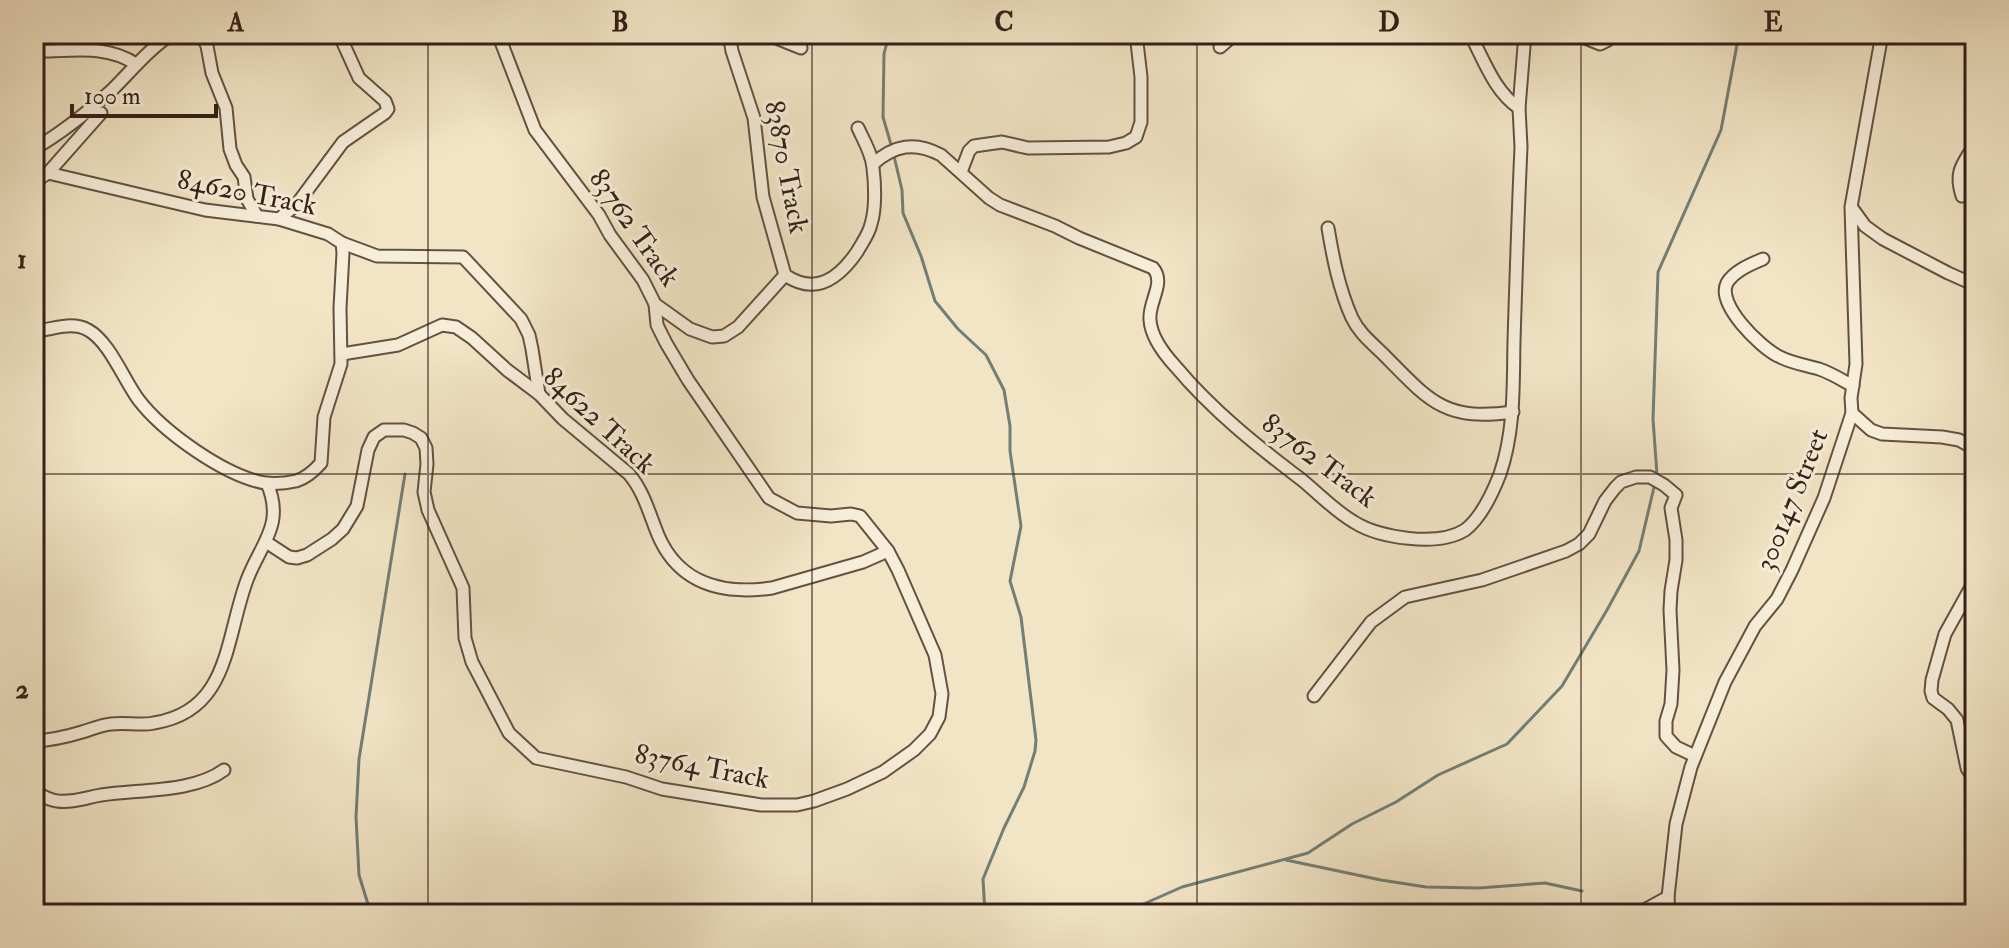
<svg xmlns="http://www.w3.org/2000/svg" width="2009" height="948" font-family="'IM FELL Double Pica',serif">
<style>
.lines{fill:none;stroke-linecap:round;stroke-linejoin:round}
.stream{stroke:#727f75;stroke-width:3}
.minor-casing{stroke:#645143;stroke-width:15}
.minor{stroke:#f7eeda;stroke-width:11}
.grid{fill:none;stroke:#342017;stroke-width:2;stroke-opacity:0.55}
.labels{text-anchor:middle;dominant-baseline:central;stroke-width:6;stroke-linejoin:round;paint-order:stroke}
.street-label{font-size:28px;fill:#342017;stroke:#f7eeda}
.neatline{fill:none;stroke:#342017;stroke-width:3}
.grid-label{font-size:26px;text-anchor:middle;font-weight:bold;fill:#342017}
</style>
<rect width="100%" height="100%" fill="#f2e5c6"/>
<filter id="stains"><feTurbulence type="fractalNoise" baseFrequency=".0025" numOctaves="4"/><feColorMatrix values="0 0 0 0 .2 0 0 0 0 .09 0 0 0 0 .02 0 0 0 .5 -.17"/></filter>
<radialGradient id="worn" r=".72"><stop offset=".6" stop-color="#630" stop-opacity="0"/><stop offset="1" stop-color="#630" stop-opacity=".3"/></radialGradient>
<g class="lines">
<g class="stream">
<polyline points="889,34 884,54 883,117 892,148"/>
<polyline points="894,156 902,190 903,213 921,256 935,301 958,329 986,355 1004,390 1010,426 1010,451 1021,526 1010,581 1021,617 1036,740 1035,751 1024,787 1004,828 983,879 985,914"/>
<polyline points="1657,475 1653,419 1658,272 1721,130 1739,34"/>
<polyline points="1286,860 1381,880 1426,887 1479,888 1545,883 1582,891"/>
<polyline points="371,914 359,875 356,817 359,759 405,474"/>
<polyline points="1121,914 1182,887 1308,853 1352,824 1396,802 1438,775 1507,744 1562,686 1607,610 1639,551 1655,483"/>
</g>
<g class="minor-casing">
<g id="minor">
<polyline points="201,34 207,46 212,73 226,108 230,149 236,165 244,177 247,199 257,216"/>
<polyline points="498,34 535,130 599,215 610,235 643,280 655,304 690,329 712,337 724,336 738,327 785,275"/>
<path d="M 729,34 L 732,51 L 754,118 L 763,197 L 785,275 C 816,296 839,278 857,252 C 862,243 869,234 871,224 C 876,209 875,184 873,168 C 872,154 864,141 858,128"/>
<polyline points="766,34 801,48"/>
<path d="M 1470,34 C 1484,60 1494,91 1519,108"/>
<polyline points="1575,34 1600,44 1608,40 1613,34"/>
<polyline points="1220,47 1235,34"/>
<path d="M 34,51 C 70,52 104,43 136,64"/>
<path d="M 34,149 C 63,132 88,112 113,89 C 132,70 149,49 172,34"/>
<path d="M 873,164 C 894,145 915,141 941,155 L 989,198 L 1000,205 L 1055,226 L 1079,238 L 1153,268 C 1166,283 1148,302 1150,320 C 1151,337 1164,354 1176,367 C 1212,410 1257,446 1302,480 C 1319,494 1335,511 1354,522 C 1379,538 1438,547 1465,530 C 1481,518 1493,492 1500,474 C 1515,430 1513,386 1514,341 C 1516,277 1518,212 1521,147 L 1519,108 L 1525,34"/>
<polyline points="961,172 969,151 974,146 1002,142 1028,148 1109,147 1126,143 1136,137 1141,122 1141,77 1136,34"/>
<polyline points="34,182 48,173 101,113"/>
<path d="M 1962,196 C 1954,171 1963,164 1975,144"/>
<polyline points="1852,208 1865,226 1883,239 1948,273 1975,285"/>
<polyline points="279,219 297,204 343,142 385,113 388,109 385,101 359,78 339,34"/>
<path d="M 1328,228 C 1333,258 1339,289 1352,318 C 1360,335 1376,346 1389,360 C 1432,404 1448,421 1513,412"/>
<polyline points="342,243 377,256 463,257 521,319 529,335 532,349 539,394"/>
<path d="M 1763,259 C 1751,264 1734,271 1727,283 C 1716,304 1760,347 1778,356 C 1791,363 1805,365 1819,369 C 1831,373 1842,380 1853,386"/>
<path d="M 34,332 C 51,329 72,321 88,330 C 109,341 124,380 138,399 C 163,432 225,476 265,483 C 275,484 287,483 296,481 C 306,478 314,471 321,463 L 324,417 L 341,364 L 340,308 L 343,253 L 342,243 L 328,234 L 279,219 L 205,210 L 48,173"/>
<path d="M 342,354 L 398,345 L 442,325 L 456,327 L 472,338 L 507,370 L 539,394 L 563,419 L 629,474 C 644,492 649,513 658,535 C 679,584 722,595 772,588 L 863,562 L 888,551"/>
<polyline points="1852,413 1871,430 1882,434 1942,437 1959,440 1975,449"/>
<polyline points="266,542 289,557 297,558 307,555 332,539 343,529 357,506 368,450 374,437 384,430 404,430 413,433 421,438 426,448 427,464 424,492 428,510 463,588 465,638 472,662 509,733 536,758 626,777 662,789 761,805 797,805 814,801 847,789 883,772 914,750 930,734 939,717 942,694 935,655 898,570 888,551 860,516 851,514 831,516 797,513 769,498 688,380 666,343 657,325 655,304"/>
<polyline points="1975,580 1945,634 1932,680 1931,691 1933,698 1948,709 1957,720 1967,768 1975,781"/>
<polyline points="1314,696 1371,622 1405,597 1482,580 1566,551 1579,544 1589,534 1605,501 1615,488 1621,482 1636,477 1650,477 1664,485 1676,495 1671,508 1676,540 1676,560 1671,591 1670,610 1673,670 1671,704 1666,721 1666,736 1676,747 1695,756"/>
<path d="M 34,741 C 51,740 66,737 82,732 C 92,729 101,725 111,724 C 126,722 140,726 154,723 C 230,711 225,639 247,580 C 261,543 285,525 267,483"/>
<path d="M 34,791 C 41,795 48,800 57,801 C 72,803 85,798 101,795 C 138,789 193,793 224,770"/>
<polyline points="1637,914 1668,897"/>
<polyline points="1669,914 1668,897 1676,824 1691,767 1725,682 1755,626 1777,599 1792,570 1824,498 1852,413 1851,398 1856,364 1851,207 1882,34"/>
</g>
</g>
<use href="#minor" class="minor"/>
</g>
<path class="grid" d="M 428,34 L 428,914M 812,34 L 812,914M 1197,34 L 1197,914M 1581,34 L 1581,914M 34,474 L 1975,474"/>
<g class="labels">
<g class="street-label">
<text transform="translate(786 167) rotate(79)">83870 Track</text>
<text transform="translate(247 193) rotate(11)">84620 Track</text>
<text transform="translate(634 228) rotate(55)">83762 Track</text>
<text transform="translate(599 421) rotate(43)">84622 Track</text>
<text transform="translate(1319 461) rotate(37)">83762 Track</text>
<text transform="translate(1792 500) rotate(-68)">300147 Street</text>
<text transform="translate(702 767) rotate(11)">83764 Track</text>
</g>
</g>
<rect width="2009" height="948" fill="none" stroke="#f2e5c6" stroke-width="88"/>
<path d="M72 104v12h144v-12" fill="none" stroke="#342017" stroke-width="4"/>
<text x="84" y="104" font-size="24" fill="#342017" stroke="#f7eeda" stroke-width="6" paint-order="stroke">100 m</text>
<rect x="44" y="44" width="1921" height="860" class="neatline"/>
<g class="grid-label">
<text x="236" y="31">A</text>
<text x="620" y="31">B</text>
<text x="1004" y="31">C</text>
<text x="1389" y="31">D</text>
<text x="1773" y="31">E</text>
<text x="22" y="268">1</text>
<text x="22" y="698">2</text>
</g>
<rect width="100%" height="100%" filter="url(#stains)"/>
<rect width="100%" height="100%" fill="url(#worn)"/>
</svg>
